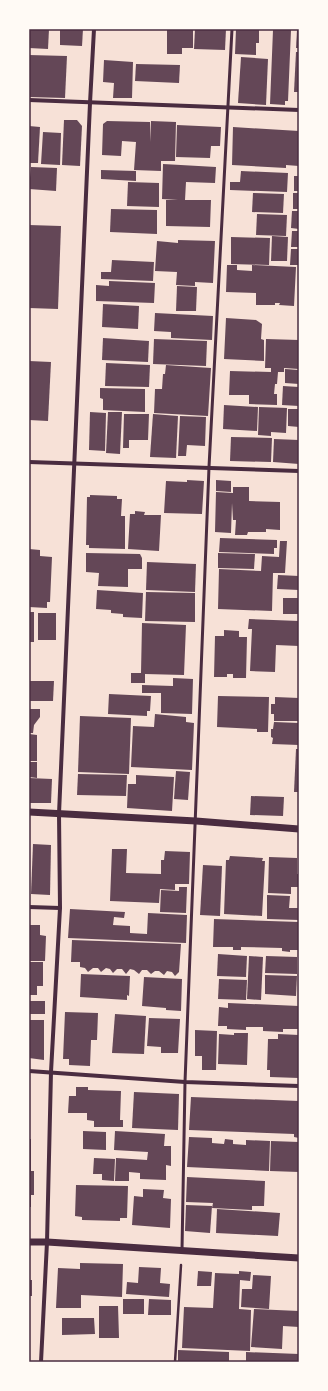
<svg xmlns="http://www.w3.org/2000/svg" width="328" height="1391" font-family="'IBM Plex Sans',sans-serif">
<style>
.building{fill:#644757}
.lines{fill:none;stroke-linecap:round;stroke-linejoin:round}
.path{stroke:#4a2c40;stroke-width:2.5}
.service{stroke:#4a2c40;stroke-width:3}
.minor{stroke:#4a2c40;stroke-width:4}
.tertiary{stroke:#4a2c40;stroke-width:7}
.neatline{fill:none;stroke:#4a2c40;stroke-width:1.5}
</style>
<rect width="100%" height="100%" fill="#f7e1d7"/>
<g class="building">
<polygon points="29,29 49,29 48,49 29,48"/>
<polygon points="60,29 83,29 82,46 60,45"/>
<polygon points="167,29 193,29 193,48 182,48 182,54 167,54"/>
<polygon points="195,29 226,29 225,50 194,49"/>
<polygon points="236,29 259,30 259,43 256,43 256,55 235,54"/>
<polygon points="273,30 291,30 288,101 285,101 285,105 270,104"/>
<polygon points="297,30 299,30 299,48 296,48"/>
<polygon points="296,52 299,52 299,92 294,92"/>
<polygon points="29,55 67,56 65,98 29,97"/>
<polygon points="241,57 268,59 266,105 238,103"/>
<polygon points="104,60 133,62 132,98 113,98 114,83 103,82"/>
<polygon points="136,64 180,65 179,83 135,81"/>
<polygon points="64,120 77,120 82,126 80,166 62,165"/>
<polygon points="107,121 150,122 150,142 151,121 176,122 175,161 161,161 161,171 134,170 136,142 122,141 121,156 102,155 103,124"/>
<polygon points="177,125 221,127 220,146 211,146 210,158 176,157"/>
<polygon points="29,126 40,127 38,163 29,163"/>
<polygon points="233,127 299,131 299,166 286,165 286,168 232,165"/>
<polygon points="43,132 61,133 60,165 41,164"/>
<polygon points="163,164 216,167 215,183 186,182 185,200 211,200 210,227 166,226 166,200 178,200 162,199"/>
<polygon points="31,167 57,168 56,191 29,189"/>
<polygon points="101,170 136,171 136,181 101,179"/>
<polygon points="241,171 288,173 287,192 230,190 230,182 240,182"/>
<rect x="294" y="176" width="5" height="15"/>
<polygon points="128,182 159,183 159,207 127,206"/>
<polygon points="253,193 284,194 283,213 252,212"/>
<rect x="293" y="193" width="6" height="16"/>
<polygon points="111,209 157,210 157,234 110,232"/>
<polygon points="292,211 299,211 299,229 291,228"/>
<polygon points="257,214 287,215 286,236 256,235"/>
<polygon points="29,225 61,226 58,309 29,308"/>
<polygon points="292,231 299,231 299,247 291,247"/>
<polygon points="272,236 288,237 287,261 271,261"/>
<polygon points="231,237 270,238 269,265 231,264"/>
<polygon points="178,240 215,241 213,283 195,282 195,286 176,285 177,272 155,271 157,241 178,243"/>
<polygon points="291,249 299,249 299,265 290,265"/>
<polygon points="112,260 154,262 153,281 101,279 101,272 111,272"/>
<polygon points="227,265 237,265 237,270 252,271 252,265 296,267 294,306 279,305 280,303 275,303 275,305 256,305 256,293 226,292"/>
<polygon points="109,281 155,283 154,303 96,301 96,285 109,286"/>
<polygon points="177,286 197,287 196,311 176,311"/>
<polygon points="103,304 139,306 138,329 102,327"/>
<polygon points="155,313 213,316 212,340 171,338 171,332 154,331"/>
<polygon points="226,318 256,320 262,324 261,339 264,340 264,361 224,359"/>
<polygon points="103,338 149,341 148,362 102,360"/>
<polygon points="154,339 207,341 206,366 153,364"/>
<polygon points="266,339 299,340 299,369 284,368 284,372 278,372 277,384 275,384 274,394 277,394 277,405 249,404 249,395 229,395 230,371 271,372 271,368 265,368"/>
<polygon points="29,361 51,362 48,421 29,420"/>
<polygon points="106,363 150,365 149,387 105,386"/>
<polygon points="166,365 211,368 208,416 154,413 155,389 162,389 163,374 165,374"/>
<polygon points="285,369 299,370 299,384 285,383"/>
<polygon points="283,386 299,387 299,406 282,405"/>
<polygon points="100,388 145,389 145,412 103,410 103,399 100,398"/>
<polygon points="224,405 258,407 257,431 223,429"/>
<polygon points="259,407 287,408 286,433 271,432 271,436 258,435"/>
<polygon points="288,409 299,409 299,427 288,426"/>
<polygon points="90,412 106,413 105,451 89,450"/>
<polygon points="108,412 122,412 120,454 106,453"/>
<polygon points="124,414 149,414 148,440 129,440 129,448 123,448"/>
<polygon points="153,414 178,416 176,458 150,457"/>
<polygon points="180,416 206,417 205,446 187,445 186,456 178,456"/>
<polygon points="231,437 272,438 271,462 230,461"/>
<polygon points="274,439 299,440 299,464 273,462"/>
<polygon points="187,480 204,481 202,514 164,513 166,481 187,482"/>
<polygon points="216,480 231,481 231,492 216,491"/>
<polygon points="233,487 249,487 249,501 280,502 280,530 266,529 266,532 248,532 247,535 235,535 236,520 233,520 232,503 231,533 215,532 216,492 233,493"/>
<polygon points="90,495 117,496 117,499 122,499 121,516 125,516 125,549 89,548 89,545 86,545 87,497 90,497"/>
<polygon points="135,511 145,512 144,515 161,515 159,551 128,549 130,514 135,514"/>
<polygon points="220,538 277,540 277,548 274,548 274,554 219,552"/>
<polygon points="280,541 287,541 285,573 273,573 272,611 218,609 219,569 261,571 262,556 279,557"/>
<polygon points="29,549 40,550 40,556 52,557 50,602 47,602 47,608 29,607"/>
<polygon points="86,553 140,554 142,558 142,569 128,569 128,587 98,586 99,573 86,572"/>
<polygon points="218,553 255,554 254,569 218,568"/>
<polygon points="147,562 196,564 195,592 146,590"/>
<polygon points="278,575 299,576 299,590 277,589"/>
<polygon points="97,590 143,593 142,618 123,617 123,614 111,613 111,610 96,609"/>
<polygon points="146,592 195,593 195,622 145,621"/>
<rect x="283" y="598" width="16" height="16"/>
<rect x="29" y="612" width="5" height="30"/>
<rect x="38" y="613" width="18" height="27"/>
<polygon points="249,619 299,621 299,646 276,645 275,672 250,671 252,629 248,629"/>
<polygon points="142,623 186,625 184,675 145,674 145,683 131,683 131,673 141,673"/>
<polygon points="224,630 239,631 239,637 247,637 246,678 233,678 233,674 227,674 227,677 214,677 215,636 224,636"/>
<polygon points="173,678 193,679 192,714 161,713 161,693 142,693 142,685 173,686"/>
<polygon points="29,681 54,681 53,701 29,701"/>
<polygon points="109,694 151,696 150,711 147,711 147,716 108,714"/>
<polygon points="218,696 269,697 268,732 257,732 257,729 217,727"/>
<polygon points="275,697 299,698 299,721 274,721 274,714 271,714 271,704 275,704"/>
<polygon points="29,709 40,709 40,717 34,725 33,733 29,733"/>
<polygon points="155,714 186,717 186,722 194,723 192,770 131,767 133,726 154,727"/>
<polygon points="80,716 131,718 129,774 78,772"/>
<polygon points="274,722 299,723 299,745 272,744 273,738 271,737 271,729 273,729"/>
<polygon points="29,734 37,735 37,761 29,761"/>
<polygon points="296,749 299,749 299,792 294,792"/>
<polygon points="29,762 37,762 37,778 29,777"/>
<polygon points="176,771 190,772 188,800 174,799"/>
<polygon points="78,774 127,775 126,796 77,795"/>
<polygon points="136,775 174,777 172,811 127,808 128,784 136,784"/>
<polygon points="29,778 52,779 51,803 29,803"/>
<polygon points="251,796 284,797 283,816 250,815"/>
<polygon points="33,844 51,845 50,895 31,894"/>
<polygon points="112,849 127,849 126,873 161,874 161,860 164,860 165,851 190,852 189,884 175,884 175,890 160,889 159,903 110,901"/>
<polygon points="230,856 263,858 262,861 265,861 262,916 224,914 226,860 229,860"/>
<polygon points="269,857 297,858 297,874 299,874 299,887 291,887 291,894 268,893"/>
<polygon points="203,865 222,866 220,916 200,915"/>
<polygon points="179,887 187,887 186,913 160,912 161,890 179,891"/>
<polygon points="267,895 290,896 289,908 299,908 299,920 267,919"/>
<polygon points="70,909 125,912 124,918 114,917 113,925 130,926 130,933 147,934 148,913 187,915 186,943 68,938"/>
<polygon points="214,919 299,922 299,950 290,950 290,952 282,951 282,948 241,947 241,950 233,950 233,947 213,947"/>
<polygon points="29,925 40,925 40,935 46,936 45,961 29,961"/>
<polygon points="72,940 181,944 179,972 175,976 172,972 167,971 164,975 159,971 155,971 151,974 147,970 142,970 139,974 134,970 130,969 126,974 122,969 117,969 113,973 110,969 106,968 101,972 98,968 93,968 88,972 85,968 80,967 80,962 71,962"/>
<polygon points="218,954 247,956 246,977 217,976"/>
<polygon points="249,956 263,957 261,1000 247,999"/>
<polygon points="266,956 297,957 297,974 265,973"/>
<polygon points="29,962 43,962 43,986 37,986 37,995 29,995"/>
<polygon points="81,974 130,976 129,996 127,995 127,1000 80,997"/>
<polygon points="265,975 297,976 296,996 265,994"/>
<polygon points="144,977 182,979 181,1011 166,1010 166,1008 142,1006"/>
<polygon points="219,979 247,980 246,1000 218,999"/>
<rect x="29" y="1001" width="16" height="13"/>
<polygon points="228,1003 299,1006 299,1029 283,1029 283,1032 263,1031 263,1027 246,1027 246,1030 227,1029 227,1026 218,1026 219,1007 228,1008"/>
<polygon points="65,1012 98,1013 97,1040 91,1040 90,1066 69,1065 69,1059 63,1059"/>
<polygon points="115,1014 146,1016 144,1054 112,1053"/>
<polygon points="149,1018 180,1019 178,1053 161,1053 161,1047 147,1046"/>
<polygon points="29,1020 44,1020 44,1060 29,1058"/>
<polygon points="195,1030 217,1031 216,1070 202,1070 202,1056 195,1056"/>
<polygon points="234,1033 248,1033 247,1065 218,1064 219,1034 234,1035"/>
<polygon points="278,1034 299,1035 299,1078 270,1077 270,1070 267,1070 268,1039 278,1039"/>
<polygon points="76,1087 88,1087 88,1090 121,1091 120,1120 123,1120 123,1127 94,1127 94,1121 87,1120 87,1113 68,1113 69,1096 76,1096"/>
<polygon points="134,1092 179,1094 178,1130 132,1128"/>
<polygon points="191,1097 299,1101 299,1138 294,1137 294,1134 189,1130"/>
<polygon points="83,1131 106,1132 106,1150 83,1149"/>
<polygon points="115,1131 165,1134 164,1146 171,1146 171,1166 166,1165 166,1180 140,1179 140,1173 129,1172 129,1181 115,1181 116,1158 147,1160 148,1152 114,1150"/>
<polygon points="189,1137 212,1138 212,1143 224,1144 225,1139 233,1140 233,1144 246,1145 246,1140 270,1141 269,1171 187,1167"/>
<polygon points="29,1139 31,1139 31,1171 34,1171 34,1195 31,1195 31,1207 29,1207"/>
<polygon points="271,1141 299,1142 299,1172 270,1171"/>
<polygon points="94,1158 115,1159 114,1181 102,1180 102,1174 93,1174"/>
<polygon points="187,1177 265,1181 264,1206 252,1206 252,1210 212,1208 213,1203 186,1202"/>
<polygon points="76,1185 128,1186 127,1218 120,1218 120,1221 82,1220 82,1217 75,1216"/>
<polygon points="143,1189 164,1190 163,1198 171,1199 170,1228 132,1225 134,1196 143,1197"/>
<polygon points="186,1205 212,1206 210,1233 185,1231"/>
<polygon points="217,1209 280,1213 278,1236 216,1233"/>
<polygon points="80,1263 123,1264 122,1297 81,1295 81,1308 56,1308 58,1268 80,1269"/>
<polygon points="139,1267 161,1268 160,1283 170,1284 169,1297 126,1294 127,1282 138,1283"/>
<polygon points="198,1271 212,1272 211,1286 197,1286"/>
<polygon points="239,1271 251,1272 250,1281 240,1280 239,1309 251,1310 250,1351 182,1348 184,1307 213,1308 215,1273 239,1274"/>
<polygon points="253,1275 271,1276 269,1309 241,1307 242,1289 252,1289"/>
<rect x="29" y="1280" width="3" height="16"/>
<rect x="123" y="1299" width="21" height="15"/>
<polygon points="149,1299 171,1300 171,1315 148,1315"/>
<polygon points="99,1306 118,1306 119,1338 99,1338"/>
<polygon points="254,1309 299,1311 299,1327 283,1326 282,1349 251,1347"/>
<polygon points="62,1318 94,1318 95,1334 62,1335"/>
<polygon points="178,1350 229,1352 229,1362 178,1362"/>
<polygon points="246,1352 299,1354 299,1362 246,1362"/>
</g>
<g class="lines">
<polyline class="path" points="175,1362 181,1265"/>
<polyline class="service" points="182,1250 185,1082 209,467 232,29"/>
<g class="minor">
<polyline points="29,100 299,110"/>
<polyline points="29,462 299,471"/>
<polyline points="29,907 60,908"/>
<polyline points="29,1071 185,1082 299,1086"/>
<polyline points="41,1362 47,1242 51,1072 60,908 59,814 90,103 94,29"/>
</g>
<g class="tertiary">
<polyline points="29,812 196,821 299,829"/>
<polyline points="29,1242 47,1242 299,1258"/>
</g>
</g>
<rect width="328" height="1391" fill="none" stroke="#fffaf5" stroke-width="60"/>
<rect x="30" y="30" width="268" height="1331" class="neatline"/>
</svg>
